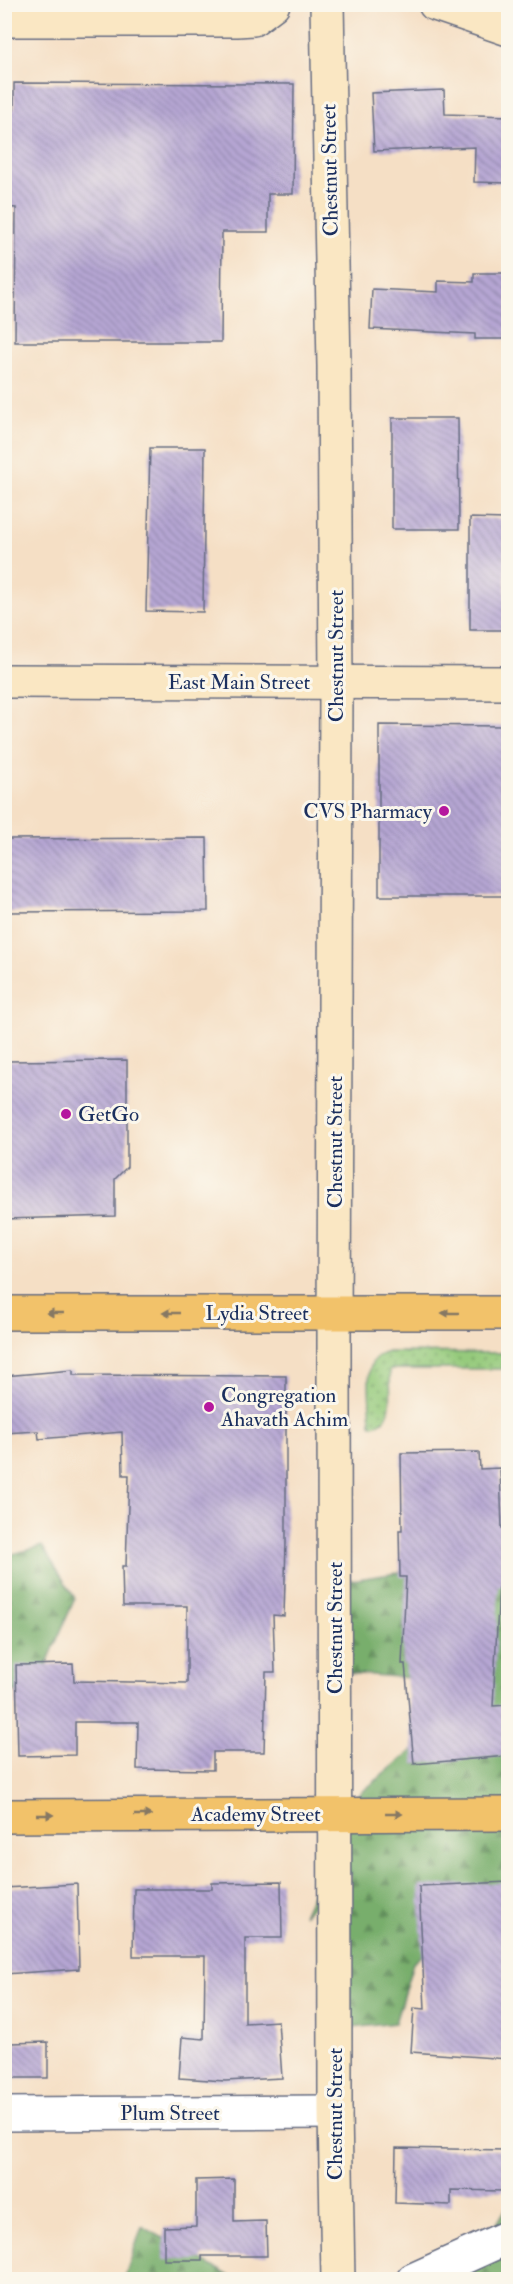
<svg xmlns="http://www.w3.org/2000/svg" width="513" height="2284" font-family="'IM FELL Double Pica',serif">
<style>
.green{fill:url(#green-dots);stroke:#587c6d;stroke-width:1.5}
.forest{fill:url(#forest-firs);stroke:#4a6e65;stroke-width:1.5}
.building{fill:url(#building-back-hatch)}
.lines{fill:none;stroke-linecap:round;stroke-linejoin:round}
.street-casing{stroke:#676d82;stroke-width:36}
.secondary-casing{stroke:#676d82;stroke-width:36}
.primary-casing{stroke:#676d82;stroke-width:36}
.street{stroke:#fff;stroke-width:33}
.secondary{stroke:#fae7c3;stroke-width:33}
.primary{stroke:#f2c26a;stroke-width:33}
.oneway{fill:#867864}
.poi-dot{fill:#b5179e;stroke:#fbf7ec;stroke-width:2}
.labels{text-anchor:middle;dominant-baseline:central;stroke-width:6;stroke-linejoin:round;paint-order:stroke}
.street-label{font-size:21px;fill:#1b2f5e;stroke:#fbf7ec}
.poi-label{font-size:21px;fill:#1b2f5e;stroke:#fbf7ec;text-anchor:start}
</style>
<defs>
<pattern id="green-dots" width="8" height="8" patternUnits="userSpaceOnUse" patternTransform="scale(1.5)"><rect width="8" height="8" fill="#95ca7c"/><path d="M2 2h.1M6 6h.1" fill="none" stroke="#79a469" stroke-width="1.8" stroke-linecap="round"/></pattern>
<pattern id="forest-firs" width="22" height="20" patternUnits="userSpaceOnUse" patternTransform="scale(1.5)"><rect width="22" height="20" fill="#78ae6c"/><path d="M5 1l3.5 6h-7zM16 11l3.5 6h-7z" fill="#628e5c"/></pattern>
<pattern id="building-back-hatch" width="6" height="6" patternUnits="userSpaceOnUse" patternTransform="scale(1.5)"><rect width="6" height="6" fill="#b6a6d3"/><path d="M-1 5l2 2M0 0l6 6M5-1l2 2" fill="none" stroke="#9388ae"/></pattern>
</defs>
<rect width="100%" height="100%" fill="#fbf7ec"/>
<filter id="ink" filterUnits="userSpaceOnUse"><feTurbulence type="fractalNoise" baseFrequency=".0167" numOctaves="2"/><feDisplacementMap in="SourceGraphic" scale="12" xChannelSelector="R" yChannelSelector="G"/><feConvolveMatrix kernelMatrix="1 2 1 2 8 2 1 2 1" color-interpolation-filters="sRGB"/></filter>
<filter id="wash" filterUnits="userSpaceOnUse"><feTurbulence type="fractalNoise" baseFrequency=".008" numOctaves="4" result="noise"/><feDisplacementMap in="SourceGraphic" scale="24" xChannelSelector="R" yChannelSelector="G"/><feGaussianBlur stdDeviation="1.35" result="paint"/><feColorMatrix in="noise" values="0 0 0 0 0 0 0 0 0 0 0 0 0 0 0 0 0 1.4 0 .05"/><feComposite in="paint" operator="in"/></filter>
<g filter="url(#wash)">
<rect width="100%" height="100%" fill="#f5dfc5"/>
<path class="green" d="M 388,1352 L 508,1353 L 508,1369 L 390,1369 C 389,1388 398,1424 371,1425 C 371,1410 366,1376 372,1363 C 375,1356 381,1355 388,1352 Z"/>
<g class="forest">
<polygon points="42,1546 75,1598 35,1691 5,1692 5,1556"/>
<polygon points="474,1561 508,1581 508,1916 473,1916 413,1963 395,2023 352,2028 347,1946 350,1872 303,1915 356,1797 492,1684 345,1673 346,1581"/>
<polygon points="508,2205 508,2279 464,2279"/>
<polygon points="142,2226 235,2279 124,2280"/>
</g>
<g id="blocks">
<g class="building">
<polygon points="14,83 294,84 293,194 268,194 268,232 222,232 221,342 15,342 16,208 4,207 4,110 14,110"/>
<polygon points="444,90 445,114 508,116 508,183 474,182 475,147 374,151 371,93"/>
<polygon points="474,273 508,273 508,339 475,339 475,334 370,329 372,289 438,292 438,281 474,282"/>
<polygon points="392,418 458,418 459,529 392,529"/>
<polygon points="150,448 205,448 203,612 146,611"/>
<polygon points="470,518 505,519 506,630 470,630"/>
<polygon points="379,725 508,726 508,896 379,896"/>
<polygon points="207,838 208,911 4,912 4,839"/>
<polygon points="127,1060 127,1167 115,1179 115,1216 4,1219 4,1061"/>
<polygon points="73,1370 73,1375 286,1376 286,1542 284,1616 273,1615 275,1672 266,1672 264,1752 213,1752 213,1770 137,1769 138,1722 75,1722 75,1755 18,1756 16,1665 73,1664 74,1681 187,1683 187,1606 123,1606 122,1566 126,1566 129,1475 123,1475 122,1432 39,1439 38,1431 4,1433 4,1376"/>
<polygon points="479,1452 480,1469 500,1468 502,1528 508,1528 508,1573 503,1573 504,1586 499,1586 493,1706 508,1705 508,1756 414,1764 405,1664 402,1664 406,1577 400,1577 399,1530 402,1530 401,1453"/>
<polygon points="281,1882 282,1938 245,1938 245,2023 278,2021 282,2078 225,2081 179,2078 182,2037 204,2039 205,1956 133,1956 134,1889 212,1889 212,1883"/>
<polygon points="508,1882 508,2059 411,2052 414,2008 425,2009 419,1886"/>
<polygon points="77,1884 79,1969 4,1974 4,1888"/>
<polygon points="48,2042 48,2078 10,2078 10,2043"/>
<polygon points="396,2148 505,2150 504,2191 451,2190 451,2205 395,2203"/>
<polygon points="234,2179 234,2222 266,2221 267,2256 202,2256 202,2260 164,2260 164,2227 196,2226 196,2180"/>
</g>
</g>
</g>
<g filter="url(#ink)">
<use href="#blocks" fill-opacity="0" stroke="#676d82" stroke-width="1.5"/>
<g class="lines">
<g class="street-casing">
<g id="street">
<polyline points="4,2114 335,2112"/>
<polyline points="413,2280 508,2237"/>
</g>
</g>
<g class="secondary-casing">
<g id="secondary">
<polyline points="327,4 334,366 336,683 334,1344 335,2112 338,2280"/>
<polyline points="435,4 508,29"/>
<polyline points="4,20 237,20 253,19 273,4"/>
<polyline points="4,681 508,683"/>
</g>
</g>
<g class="primary-casing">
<g id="primary">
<polyline points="4,1313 508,1313"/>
<polyline points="4,1816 508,1814"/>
</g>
</g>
<use href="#street" class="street"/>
<use href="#secondary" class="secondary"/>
<use href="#primary" class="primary"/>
</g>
<defs><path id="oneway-solid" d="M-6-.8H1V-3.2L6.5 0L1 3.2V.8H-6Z" transform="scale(1.5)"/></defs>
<g class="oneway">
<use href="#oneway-solid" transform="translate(55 1313) rotate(-180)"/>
<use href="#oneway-solid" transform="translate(171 1313) rotate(-180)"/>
<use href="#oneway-solid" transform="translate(450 1313) rotate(180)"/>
<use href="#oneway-solid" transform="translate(394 1814)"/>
<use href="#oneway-solid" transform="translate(45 1815)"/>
<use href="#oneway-solid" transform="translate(143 1815)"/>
</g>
</g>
<g class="poi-dot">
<circle cx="444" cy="811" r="6"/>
<circle cx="66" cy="1114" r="6"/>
<circle cx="209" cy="1407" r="6"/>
</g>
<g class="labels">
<g class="street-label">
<text transform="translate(330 170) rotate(-91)">Chestnut Street</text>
<text transform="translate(336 656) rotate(-90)">Chestnut Street</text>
<text x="239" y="682">East Main Street</text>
<text transform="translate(335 1142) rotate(-90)">Chestnut Street</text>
<text x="257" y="1313">Lydia Street</text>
<text transform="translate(335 1628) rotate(-90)">Chestnut Street</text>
<text x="256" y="1814">Academy Street</text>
<text x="170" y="2113">Plum Street</text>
<text transform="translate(335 2114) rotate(-90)">Chestnut Street</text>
</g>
<g class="poi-label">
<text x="432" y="811" text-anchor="end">CVS Pharmacy</text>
<text x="78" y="1114">GetGo</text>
<text x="221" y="1395">Congregation<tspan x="221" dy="24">Ahavath Achim</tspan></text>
</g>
</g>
<rect width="513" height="2284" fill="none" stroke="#fbf7ec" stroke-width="24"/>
</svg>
